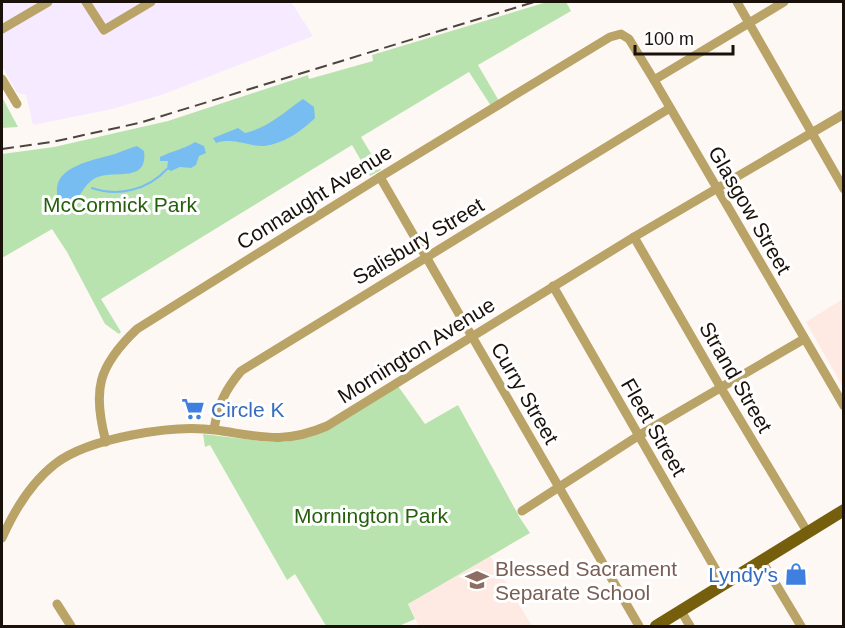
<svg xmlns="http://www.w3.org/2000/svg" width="845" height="628" font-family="Helvetica,sans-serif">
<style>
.industrial{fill:#f5eaff}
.education{fill:#feeae3}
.green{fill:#b9e3ae}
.water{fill:#78bdf1}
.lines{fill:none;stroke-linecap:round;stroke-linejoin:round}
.stream{stroke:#78bdf1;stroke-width:2}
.minor{stroke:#b9a366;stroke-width:9}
.major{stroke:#755e0c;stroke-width:12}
.rail{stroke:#4d463f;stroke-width:2;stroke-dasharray:12 6;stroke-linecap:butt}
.labels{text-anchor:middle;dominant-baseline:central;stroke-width:6;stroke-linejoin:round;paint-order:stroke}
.street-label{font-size:21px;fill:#1a120a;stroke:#fff}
.park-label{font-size:21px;fill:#255f0c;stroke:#fff}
.shop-label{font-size:21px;fill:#366cbe;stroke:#fff;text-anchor:start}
.education-label{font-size:21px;fill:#785e54;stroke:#fff;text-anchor:start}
</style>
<rect width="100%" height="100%" fill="#fdf8f4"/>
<polygon class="industrial" points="2,2 291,2 313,36 164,94 112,109 33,125 26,95 17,93 2,66"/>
<g class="education">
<polygon points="843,299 843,387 806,322"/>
<polygon points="490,556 532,626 419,626 408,604"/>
</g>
<g class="green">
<polygon points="547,2 566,2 571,11 478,65 499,101 491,106 469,72 361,137 381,170 370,176 352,145 101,299 121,332 119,334 105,324 67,252 52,229 2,258 2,154 54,147 168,121 308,75 309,79 373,61 372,55"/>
<polygon points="2,97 18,127 2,128"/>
<polygon points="398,386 425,424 458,405 520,518 530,533 408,604 415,619 399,626 326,626 295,574 287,580 210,445 205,447 203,434 269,442 284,442 303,438"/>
</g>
<g class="water">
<path d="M 303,99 L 314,107 L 315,118 C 302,131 283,144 264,146 C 249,147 234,137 216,143 L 213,138 L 238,128 L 245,133 C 269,127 283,113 303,99 Z"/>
<path d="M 195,142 L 204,146 L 206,153 L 199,156 L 196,165 L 191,168 L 180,167 L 171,171 L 167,169 L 168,161 L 160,161 L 160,157 C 172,151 184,149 195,142 Z"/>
<path d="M 137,146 L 144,151 C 148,183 116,170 98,177 C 84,182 76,203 69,215 L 66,215 C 38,170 82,163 115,154 C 123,151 129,148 137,146 Z"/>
</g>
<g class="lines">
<path class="stream" d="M 92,188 C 118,197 148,190 167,169"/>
<g class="minor">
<polyline points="86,2 104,30 151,2"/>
<polyline points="737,2 844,189"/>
<polyline points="2,29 48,2"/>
<polyline points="2,79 17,104"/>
<polyline points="654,80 784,2"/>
<polyline points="380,177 639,626"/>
<polyline points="634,237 721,388 808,533"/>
<polyline points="553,286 724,584"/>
<path d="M 214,429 C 218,405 225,390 241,371 L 670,108"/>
<path d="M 106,442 C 92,390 98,366 137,329 L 380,177 L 610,37 L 621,34 L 629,39 L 654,80 L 844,406"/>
<polyline points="522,511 638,436 804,339"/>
<path d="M 2,538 C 14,511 32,482 55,464 C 88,438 174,424 215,430 C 259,436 283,445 327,426 L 634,237 L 844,114"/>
<polyline points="762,561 801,626"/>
<polyline points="57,604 71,626"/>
<polyline points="681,611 690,626"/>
</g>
<polyline class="major" points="656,626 844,510"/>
<polyline class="rail" points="2,149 52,142 139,123 534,2"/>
</g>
<defs>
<g id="supermarket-bare" transform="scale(1.8)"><path d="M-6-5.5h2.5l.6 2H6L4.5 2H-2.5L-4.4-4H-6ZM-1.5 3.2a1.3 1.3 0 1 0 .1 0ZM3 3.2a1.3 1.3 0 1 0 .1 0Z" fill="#3f7fe0" stroke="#fff" stroke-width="2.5" paint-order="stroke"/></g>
<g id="shop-bare" transform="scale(1.8)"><path d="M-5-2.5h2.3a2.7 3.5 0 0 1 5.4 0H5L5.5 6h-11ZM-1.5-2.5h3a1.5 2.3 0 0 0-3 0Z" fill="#3f7fe0" stroke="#fff" stroke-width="2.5" paint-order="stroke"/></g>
<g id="school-bare" transform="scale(1.8)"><path d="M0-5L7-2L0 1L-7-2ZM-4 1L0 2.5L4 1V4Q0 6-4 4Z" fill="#8d6e63" stroke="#fff" stroke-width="2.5" paint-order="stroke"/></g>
</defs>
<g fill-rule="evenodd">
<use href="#supermarket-bare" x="193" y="409"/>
<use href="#shop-bare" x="796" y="574"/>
<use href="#school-bare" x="477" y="580"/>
</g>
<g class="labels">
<g class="street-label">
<text transform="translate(314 197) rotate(-32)">Connaught Avenue</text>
<text transform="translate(750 210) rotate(60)">Glasgow Street</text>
<text transform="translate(418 241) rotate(-31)">Salisbury Street</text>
<text transform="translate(416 350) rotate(-32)">Mornington Avenue</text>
<text transform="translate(736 377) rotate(60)">Strand Street</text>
<text transform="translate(525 393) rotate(60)">Curry Street</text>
<text transform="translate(654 427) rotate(60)">Fleet Street</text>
</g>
<g class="park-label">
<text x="120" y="204">McCormick Park</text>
<text x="371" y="515">Mornington Park</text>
</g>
<g class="shop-label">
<text x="211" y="409">Circle K</text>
<text x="778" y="574" text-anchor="end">Lyndy's</text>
</g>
<g class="education-label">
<text x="495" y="568">Blessed Sacrament<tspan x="495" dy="24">Separate School</tspan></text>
</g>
</g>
<rect width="845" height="628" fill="none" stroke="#1a120a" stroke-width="6"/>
<path d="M635 45v9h98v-9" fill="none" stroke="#1a120a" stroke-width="3"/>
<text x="644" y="45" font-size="18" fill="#1a120a" stroke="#ffffff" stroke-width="4.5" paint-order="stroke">100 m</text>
</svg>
